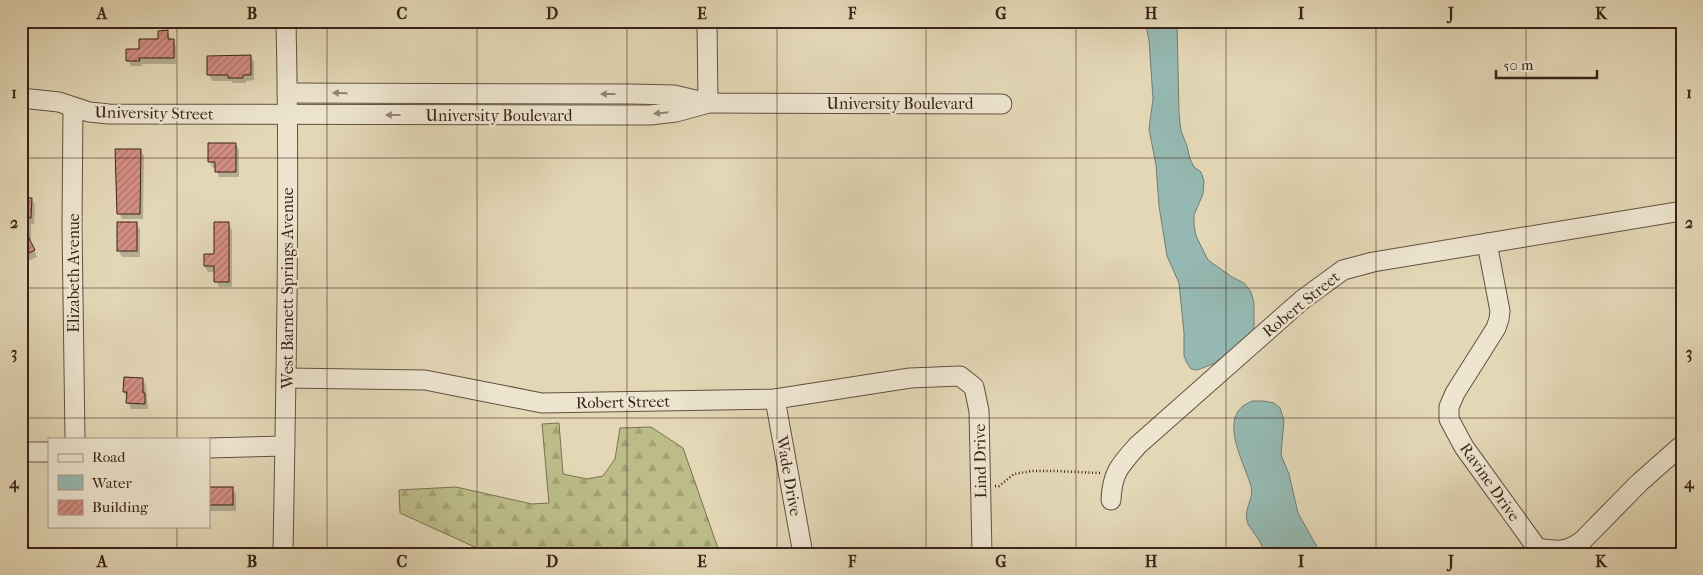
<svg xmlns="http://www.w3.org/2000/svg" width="1703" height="575" font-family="'IM FELL French Canon',serif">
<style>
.forest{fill:url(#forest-firs);stroke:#7b7050}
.water{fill:#95b9b2;stroke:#717d74}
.shadow{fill:#0003}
.building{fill:url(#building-hatch);stroke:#3a2318}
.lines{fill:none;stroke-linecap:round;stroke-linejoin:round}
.minor-casing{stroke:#645040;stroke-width:21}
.path{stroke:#3a2318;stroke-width:2.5;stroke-dasharray:1 2.5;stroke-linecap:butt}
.minor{stroke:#ede5d0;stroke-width:19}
.oneway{fill:#948474}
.grid{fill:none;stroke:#3a2318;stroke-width:1;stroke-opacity:0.55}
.labels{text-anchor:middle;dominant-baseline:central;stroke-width:5;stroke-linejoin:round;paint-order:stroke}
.street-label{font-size:16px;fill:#3a2318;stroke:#ede5d0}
.neatline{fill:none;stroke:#3a2318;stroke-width:2}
.grid-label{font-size:16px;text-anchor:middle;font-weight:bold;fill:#3a2318}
</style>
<defs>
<pattern id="forest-firs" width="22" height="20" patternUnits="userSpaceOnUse" patternTransform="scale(1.25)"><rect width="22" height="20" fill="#bcbc88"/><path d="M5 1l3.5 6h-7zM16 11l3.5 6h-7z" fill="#a2a175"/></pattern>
<pattern id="building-hatch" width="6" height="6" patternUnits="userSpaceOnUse" patternTransform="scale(1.25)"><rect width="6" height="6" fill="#d38e83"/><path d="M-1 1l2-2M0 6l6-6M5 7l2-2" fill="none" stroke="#ac746a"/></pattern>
</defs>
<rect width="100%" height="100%" fill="#e3d7b6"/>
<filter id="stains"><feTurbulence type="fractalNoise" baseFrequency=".004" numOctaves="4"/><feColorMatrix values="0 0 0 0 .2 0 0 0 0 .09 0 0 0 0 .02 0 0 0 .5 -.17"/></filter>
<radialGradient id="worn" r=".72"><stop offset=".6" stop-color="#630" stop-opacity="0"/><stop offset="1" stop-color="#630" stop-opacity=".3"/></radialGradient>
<polygon class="forest" points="559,423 563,474 587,479 603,476 615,459 620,428 651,427 683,448 720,554 490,554 400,513 399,490 456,487 532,504 549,503 542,424"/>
<g class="water">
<polygon points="1145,21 1177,21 1179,114 1181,131 1187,146 1190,159 1194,167 1201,172 1204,181 1203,194 1194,215 1194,225 1196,236 1208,260 1232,277 1244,283 1251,292 1254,303 1254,327 1250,336 1213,364 1197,370 1191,369 1187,363 1184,356 1184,333 1179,283 1167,256 1159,206 1156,165 1149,129 1153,99 1149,40"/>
<path d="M 1253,401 L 1264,401 L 1274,403 L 1280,408 L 1284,420 L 1281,455 L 1289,474 L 1298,513 L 1321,554 L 1261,554 L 1263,551 C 1262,541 1253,533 1248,524 C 1242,509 1255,499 1251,486 C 1244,462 1215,413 1253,401 Z"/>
</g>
<g class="shadow">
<polygon points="167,32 171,40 173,40 176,46 176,64 142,64 142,66 131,66 128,60 140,50 159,40"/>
<polygon points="250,56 254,62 254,80 246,81 246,83 233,83 231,81 212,81 209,75 208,57"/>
<polygon points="21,134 26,140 25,179 21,179"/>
<polygon points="236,144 239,150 239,177 219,177 216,168 213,168 210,162"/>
<polygon points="140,150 144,156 143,219 122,219 119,213"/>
<polygon points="21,199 31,199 35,205 34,224 31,224 31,243 37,257 21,264"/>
<polygon points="118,223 136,223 140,229 140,257 122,257 119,251"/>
<polygon points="229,224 232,230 232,287 219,287 216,281 216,272 208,272 205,266 205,255 216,255"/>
<polygon points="21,282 25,282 29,288 28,317 24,317 24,329 21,329"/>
<polygon points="21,344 23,344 27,350 24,397 21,397"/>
<polygon points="125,378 142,379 146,385 148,409 131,409 124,392"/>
<polygon points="209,489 232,489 236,494 236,511 209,511"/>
</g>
<g class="building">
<polygon points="168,30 168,39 174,39 174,58 139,58 140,61 126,61 126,49 139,49 139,39 158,39 158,31"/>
<polygon points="251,55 251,75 243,75 243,78 228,78 228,75 207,75 207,56"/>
<polygon points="21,133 23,133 22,174 21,174"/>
<polygon points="208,143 236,143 236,172 215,172 215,162 208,162"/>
<polygon points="115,149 141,149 140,214 117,214"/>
<polygon points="21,197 32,198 31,218 28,218 28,236 35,250 21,257"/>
<rect x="117" y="222" width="20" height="29"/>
<polygon points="214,222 229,222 229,282 214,282 214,266 204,266 204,254 214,254"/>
<polygon points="21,281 26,281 26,312 22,312 21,323"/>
<polygon points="21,342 24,343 21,392"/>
<polygon points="124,377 143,378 143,393 145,393 145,404 126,403 127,392 123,392"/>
<rect x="209" y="487" width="24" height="18"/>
</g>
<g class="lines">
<g class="minor-casing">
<g id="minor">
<polyline points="707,21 708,103"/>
<polyline points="287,93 631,94 674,95 708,103 1002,104"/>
<polyline points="21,98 59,102 89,112 109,114 608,115 650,115 676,112 705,104"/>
<polyline points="73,107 72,226 75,439"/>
<path d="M 1487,243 L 1500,311 L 1499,319 L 1496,328 L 1455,393 L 1449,407 L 1449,419 L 1464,447 L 1537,548 C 1557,551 1566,553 1583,540 L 1639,483 L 1682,445"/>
<polyline points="286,378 425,380 542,403 775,399 910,378 960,376 974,387 979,411 982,554"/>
<polyline points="775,399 803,554"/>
<polyline points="209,448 285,446"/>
<polyline points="21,452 49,452"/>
<path d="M 1111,500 C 1112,473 1120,465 1138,445 L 1302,300 L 1343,270 L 1373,262 L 1682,211"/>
<path d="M 283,554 C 286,376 290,199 286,21"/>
</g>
</g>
<polyline class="path" points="995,486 999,486 1014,474 1032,471 1055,471 1100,473"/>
<use href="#minor" class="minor"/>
</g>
<defs><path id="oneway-solid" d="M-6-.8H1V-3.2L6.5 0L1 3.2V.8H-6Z" transform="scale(1.25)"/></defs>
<g class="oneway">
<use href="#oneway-solid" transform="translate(340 93) rotate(-179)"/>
<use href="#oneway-solid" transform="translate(608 94) rotate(180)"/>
<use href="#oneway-solid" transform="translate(661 113) rotate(174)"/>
<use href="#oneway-solid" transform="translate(393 115) rotate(180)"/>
</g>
<path class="grid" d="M 177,21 L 177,439M 327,21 L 327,554M 477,21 L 477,554M 627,21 L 627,554M 777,21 L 777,554M 926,21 L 926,554M 1076,21 L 1076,554M 1226,21 L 1226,554M 1376,21 L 1376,554M 1526,21 L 1526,554M 21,158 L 1682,158M 21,288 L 1682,288M 21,418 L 1682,418M 177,526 L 177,554"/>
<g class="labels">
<g class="street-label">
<text x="900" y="103">University Boulevard</text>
<text transform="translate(154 113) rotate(1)">University Street</text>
<text x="499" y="115">University Boulevard</text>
<text transform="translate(73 273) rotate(-90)">Elizabeth Avenue</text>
<text transform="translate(287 288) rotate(-90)">West Barnett Springs Avenue</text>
<text transform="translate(1301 304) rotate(-39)">Robert Street</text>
<text transform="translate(623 402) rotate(-1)">Robert Street</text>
<text transform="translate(980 461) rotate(-91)">Lind Drive</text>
<text transform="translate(789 476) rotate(80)">Wade Drive</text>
<text transform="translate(1490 482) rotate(55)">Ravine Drive</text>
</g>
</g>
<rect width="1703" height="575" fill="none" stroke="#e3d7b6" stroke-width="55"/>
<rect x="48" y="438" width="162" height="90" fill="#ede5d0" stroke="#a59786"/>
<rect x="58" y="454" width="25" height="8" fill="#ede5d0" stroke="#a59786"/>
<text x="92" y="462" font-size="15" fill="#3a2318">Road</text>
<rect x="58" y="475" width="25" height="15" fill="#95b9b2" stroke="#a59786"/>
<text x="92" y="488" font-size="15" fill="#3a2318">Water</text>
<rect x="58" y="500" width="25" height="15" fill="url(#building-hatch)" stroke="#a59786"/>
<text x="92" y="512" font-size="15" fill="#3a2318">Building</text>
<path d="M1496 70v8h101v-8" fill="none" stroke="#3a2318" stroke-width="2.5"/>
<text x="1503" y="70" font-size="15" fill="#3a2318" stroke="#ede5d0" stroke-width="4" paint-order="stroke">50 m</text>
<rect x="28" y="28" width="1648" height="520" class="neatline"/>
<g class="grid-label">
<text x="102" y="19">A</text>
<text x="252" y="19">B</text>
<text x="402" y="19">C</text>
<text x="552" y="19">D</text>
<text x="702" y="19">E</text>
<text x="852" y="19">F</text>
<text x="1001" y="19">G</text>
<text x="1151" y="19">H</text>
<text x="1301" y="19">I</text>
<text x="1451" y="19">J</text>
<text x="1601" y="19">K</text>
<text x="14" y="98">1</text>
<text x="1689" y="98">1</text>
<text x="14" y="228">2</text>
<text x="1689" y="228">2</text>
<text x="14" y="358">3</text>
<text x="1689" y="358">3</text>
<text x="14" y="488">4</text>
<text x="1689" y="488">4</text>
<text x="102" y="567">A</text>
<text x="252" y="567">B</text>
<text x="402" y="567">C</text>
<text x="552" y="567">D</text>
<text x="702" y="567">E</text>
<text x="852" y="567">F</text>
<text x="1001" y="567">G</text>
<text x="1151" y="567">H</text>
<text x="1301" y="567">I</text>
<text x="1451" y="567">J</text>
<text x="1601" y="567">K</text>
</g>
<rect width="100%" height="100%" filter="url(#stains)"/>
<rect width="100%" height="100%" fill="url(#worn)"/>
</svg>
